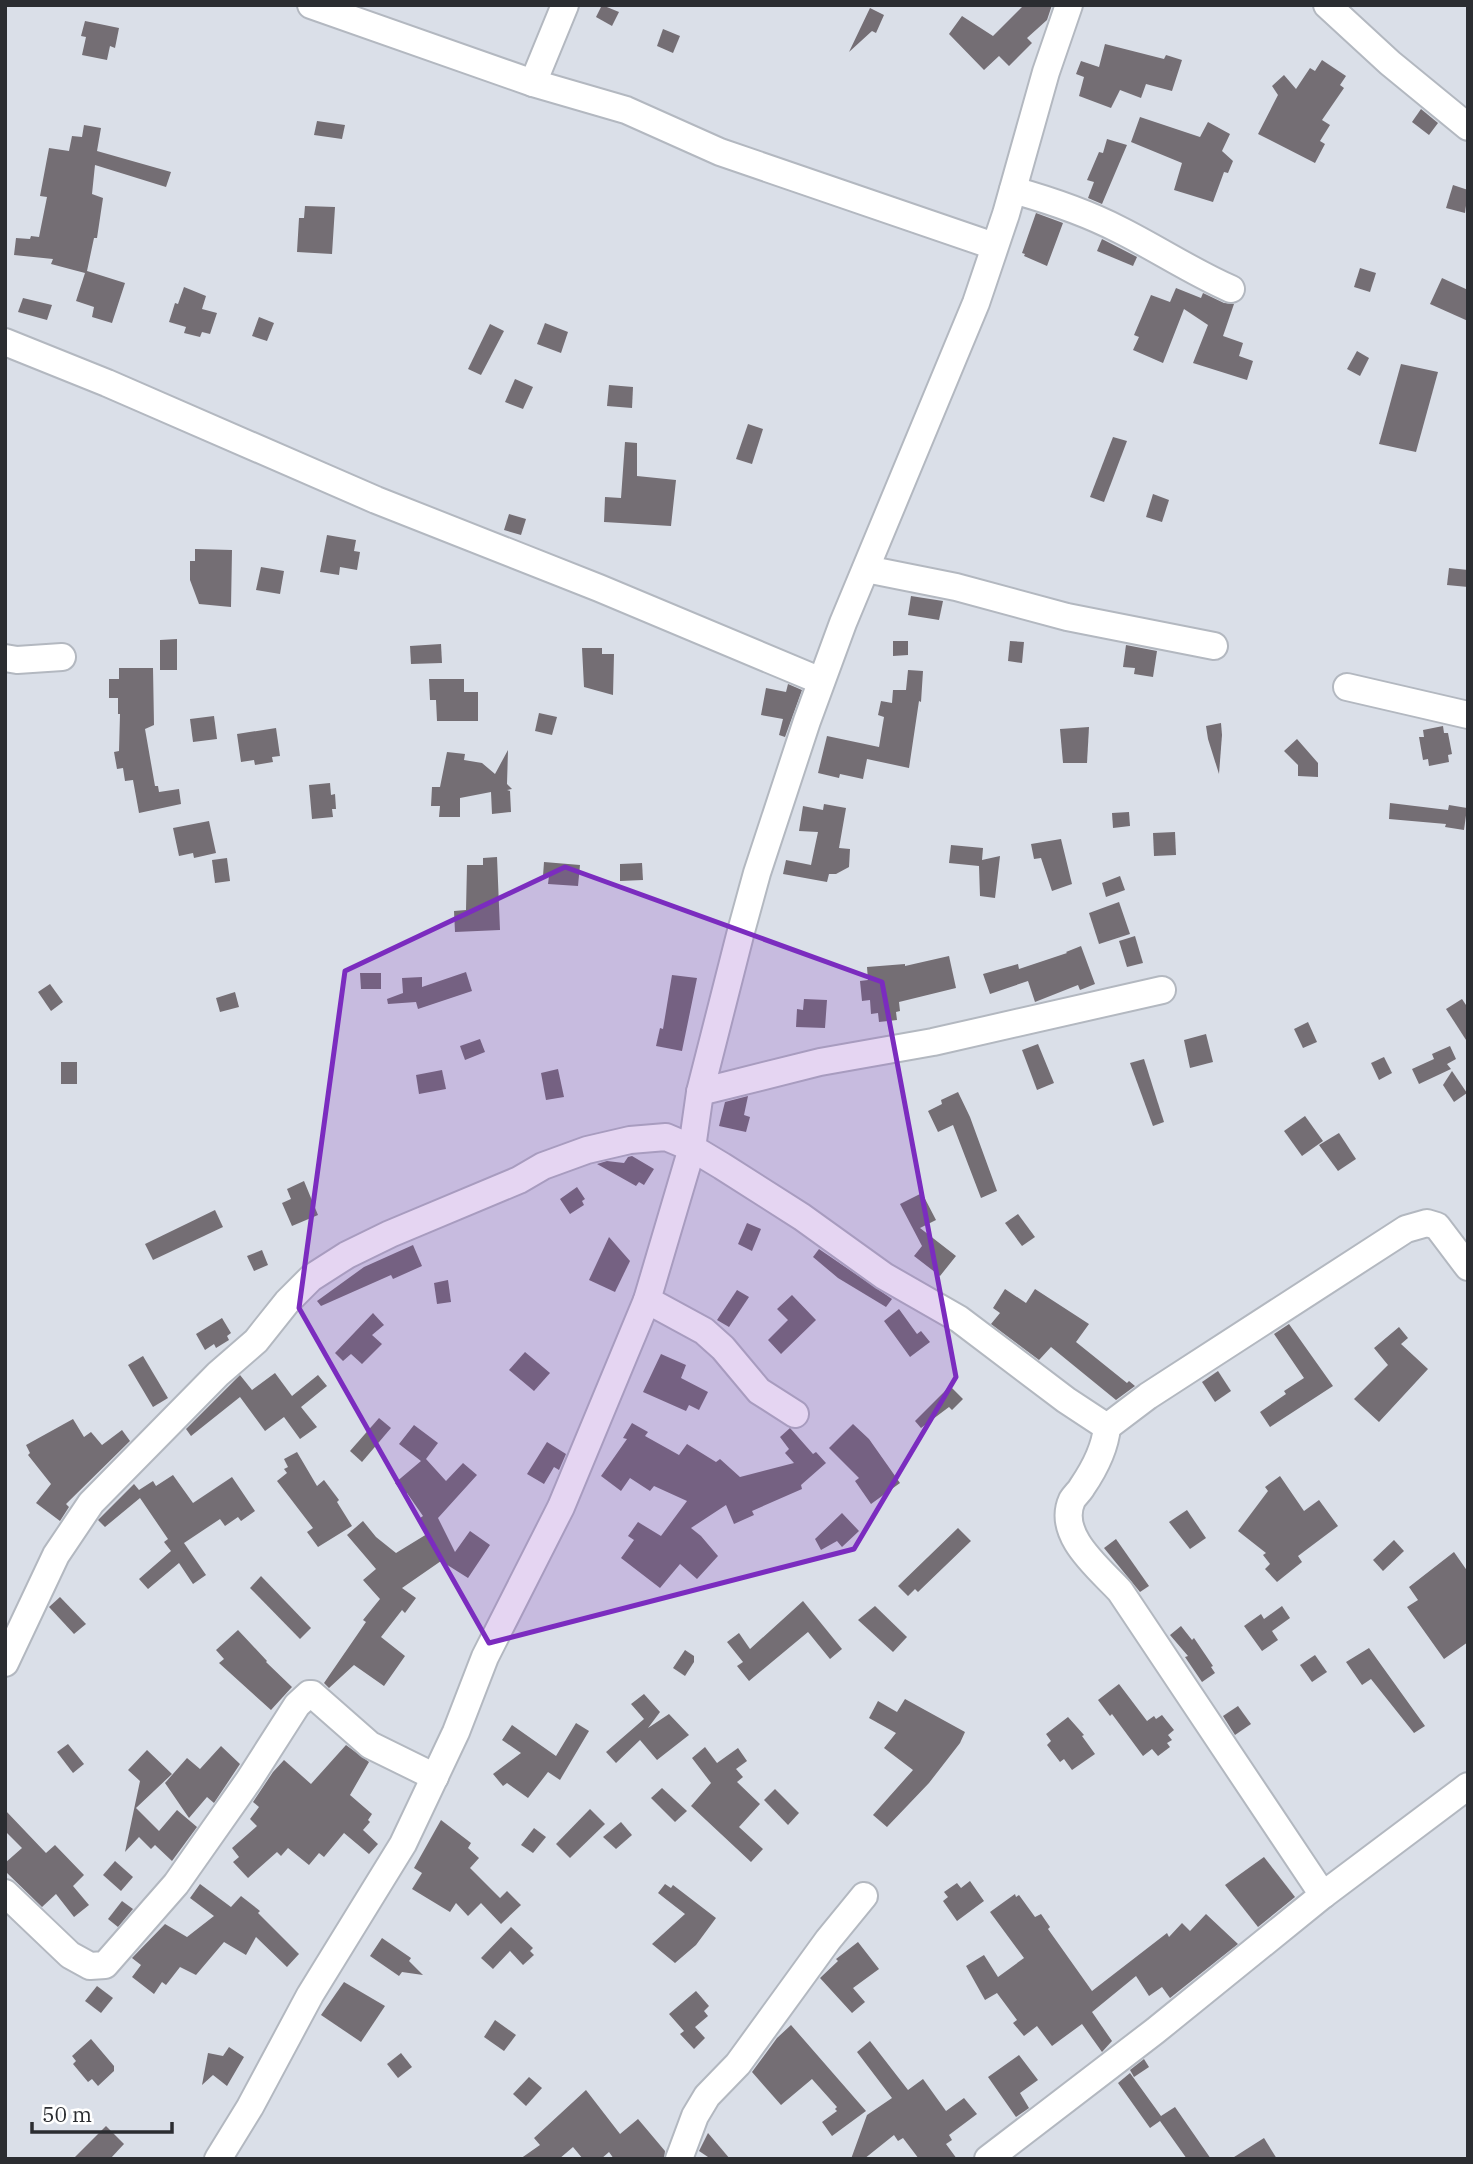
<svg xmlns="http://www.w3.org/2000/svg" width="1473" height="2164" font-family="'IBM Plex Serif',serif">
<style>
.building{fill:#746e74}
.lines{fill:none;stroke-linecap:round;stroke-linejoin:round}
.minor-casing{stroke:#b3b8c0;stroke-width:30}
.minor{stroke:#fff;stroke-width:26}
.marked{fill:#7b2cbf;fill-opacity:0.2;stroke:#7b2cbf;stroke-width:5;stroke-linejoin:round}
</style>
<rect width="100%" height="100%" fill="#dadfe8"/>
<g class="building">
<polygon points="602,5 619,12 612,26 596,17"/>
<polygon points="1024,5 1052,5 1047,20 1027,38 1032,43 1009,66 999,56 984,70 949,34 962,16 993,36"/>
<polygon points="870,8 884,15 876,33 872,31 849,52"/>
<polygon points="85,21 119,28 115,48 110,46 107,60 82,55 86,37 81,36"/>
<polygon points="663,29 680,36 673,53 657,46"/>
<polygon points="1105,44 1164,59 1166,55 1182,60 1172,91 1146,84 1141,98 1120,90 1111,108 1079,96 1084,77 1076,74 1081,61 1099,67"/>
<polygon points="1322,60 1346,76 1340,85 1344,88 1322,120 1330,125 1320,141 1325,144 1315,163 1258,134 1278,95 1272,86 1284,75 1296,89 1310,68 1315,71"/>
<polygon points="1421,109 1438,123 1429,135 1412,122"/>
<polygon points="1140,117 1200,137 1208,122 1230,134 1222,151 1233,161 1228,173 1224,172 1213,202 1174,190 1182,163 1131,142"/>
<polygon points="317,121 345,125 342,139 314,135"/>
<polygon points="84,125 101,128 97,151 171,172 166,187 95,165 92,194 103,198 97,238 94,238 87,271 125,283 112,323 92,317 94,307 76,301 85,273 51,264 53,259 14,255 16,238 30,239 31,236 39,237 47,197 40,196 49,148 69,151 72,136 82,137"/>
<polygon points="1107,139 1127,145 1102,204 1088,198 1094,182 1087,180 1099,152 1103,153"/>
<polygon points="1453,185 1468,190 1465,213 1446,208"/>
<polygon points="305,206 335,207 332,254 297,252 299,218 304,218"/>
<polygon points="1036,213 1063,223 1047,266 1024,256 1025,254 1022,253"/>
<polygon points="1102,239 1137,257 1133,266 1097,251"/>
<polygon points="1360,268 1376,273 1370,292 1354,287"/>
<polygon points="1442,278 1468,290 1468,321 1430,304"/>
<polygon points="184,287 206,296 202,309 217,313 210,334 202,332 200,337 184,333 186,327 169,322 175,303 178,304"/>
<polygon points="1176,288 1201,298 1203,293 1224,303 1234,304 1223,336 1243,343 1239,356 1253,361 1247,380 1193,363 1208,325 1184,309 1163,363 1133,350 1139,337 1134,335 1151,295 1170,302"/>
<polygon points="23,298 52,305 47,320 18,312"/>
<polygon points="259,317 274,323 267,341 252,336"/>
<polygon points="545,323 568,332 561,353 537,344"/>
<polygon points="490,324 504,331 481,375 468,369"/>
<polygon points="1357,351 1369,358 1360,376 1347,369"/>
<polygon points="1401,364 1438,372 1416,452 1379,444"/>
<polygon points="515,379 533,387 523,409 505,402"/>
<polygon points="609,385 633,387 632,408 607,406"/>
<polygon points="748,424 763,429 752,464 736,459"/>
<polygon points="1113,437 1127,441 1104,502 1090,497"/>
<polygon points="625,442 637,443 637,476 676,480 671,526 604,522 605,497 621,498"/>
<polygon points="1153,494 1169,500 1162,522 1146,517"/>
<polygon points="509,514 526,519 521,535 504,530"/>
<polygon points="327,535 356,540 354,551 360,552 357,570 340,567 339,575 320,572"/>
<polygon points="195,549 232,550 231,607 199,604 190,580 190,561 195,561"/>
<polygon points="261,567 284,571 280,594 256,590"/>
<polygon points="1449,568 1468,570 1468,587 1447,585"/>
<polygon points="911,596 943,601 939,620 908,615"/>
<polygon points="177,639 177,670 160,670 160,640"/>
<polygon points="893,641 908,641 908,655 893,656"/>
<polygon points="1010,641 1024,642 1022,663 1008,661"/>
<polygon points="441,644 442,663 411,664 410,646"/>
<polygon points="1126,645 1157,651 1153,677 1134,674 1135,668 1123,667"/>
<polygon points="582,648 602,648 602,654 614,654 613,695 584,687"/>
<polygon points="119,668 153,668 154,725 145,729 155,786 158,786 159,792 179,789 181,804 139,813 133,780 125,781 123,768 117,769 114,752 119,751 120,714 118,714 118,698 109,698 109,679 119,679"/>
<polygon points="908,670 923,671 921,702 919,701 909,768 867,759 863,779 840,774 839,778 818,773 827,736 879,747 884,717 878,715 881,701 892,703 893,690 906,690"/>
<polygon points="429,679 464,679 464,692 478,692 478,721 437,721 436,700 430,700"/>
<polygon points="788,684 802,690 785,737 779,735 783,719 761,715 766,688 786,692"/>
<polygon points="539,713 557,717 552,735 535,731"/>
<polygon points="214,716 217,739 193,742 190,719"/>
<polygon points="1221,723 1222,735 1219,774 1208,739 1206,726"/>
<polygon points="1443,726 1444,733 1448,733 1452,754 1448,755 1449,762 1429,766 1428,759 1423,760 1419,737 1424,737 1423,730"/>
<polygon points="1089,727 1087,763 1063,763 1060,729"/>
<polygon points="276,728 280,756 272,757 273,762 255,765 254,760 241,762 237,734"/>
<polygon points="1297,739 1318,763 1318,777 1298,776 1298,765 1284,751"/>
<polygon points="508,750 507,784 512,789 507,790 510,791 511,812 492,814 491,792 460,798 460,817 439,817 440,806 431,806 432,787 440,787 447,752 465,754 464,760 482,763 495,774"/>
<polygon points="330,783 331,795 335,794 336,809 332,809 333,817 312,819 309,785"/>
<polygon points="1390,803 1448,810 1449,805 1467,808 1464,830 1445,827 1446,824 1389,819"/>
<polygon points="824,804 846,808 839,848 850,849 849,867 836,874 829,874 827,882 783,874 786,860 811,865 818,832 799,831 803,806 823,810"/>
<polygon points="1129,812 1130,826 1113,828 1112,813"/>
<polygon points="209,821 216,853 194,858 193,853 179,856 173,828"/>
<polygon points="1175,832 1176,855 1154,856 1153,833"/>
<polygon points="1061,839 1072,884 1052,891 1041,858 1034,859 1031,844"/>
<polygon points="951,845 983,848 982,860 1000,856 995,898 980,896 979,866 949,863"/>
<polygon points="497,857 500,930 455,932 454,911 466,910 467,865 483,865 483,858"/>
<polygon points="227,858 230,881 215,883 212,860"/>
<polygon points="544,862 580,865 578,886 548,884 549,876 543,876"/>
<polygon points="642,863 643,880 620,881 620,864"/>
<polygon points="1120,876 1125,890 1106,897 1102,883"/>
<polygon points="1119,902 1130,934 1099,944 1089,913"/>
<polygon points="1135,936 1143,963 1127,967 1119,941"/>
<polygon points="1081,946 1095,984 1080,990 1078,985 1035,1002 1028,981 990,994 983,974 1018,964 1019,969 1067,953 1066,952"/>
<polygon points="949,956 956,988 899,1002 900,1011 896,1012 897,1020 879,1022 878,1013 871,1014 870,1000 862,1001 860,981 868,980 867,967 905,964 905,966"/>
<polygon points="466,972 472,991 418,1009 416,1002 388,1004 387,999 403,993 402,978 422,977 422,987"/>
<polygon points="360,973 381,973 381,989 361,989"/>
<polygon points="672,975 697,978 682,1051 656,1046 660,1028 663,1029"/>
<polygon points="50,984 63,1002 51,1011 38,992"/>
<polygon points="235,992 239,1007 220,1012 216,998"/>
<polygon points="804,999 827,1000 825,1028 796,1027 797,1009 803,1010"/>
<polygon points="1462,999 1468,1008 1468,1043 1446,1009"/>
<polygon points="1308,1022 1317,1042 1303,1048 1294,1029"/>
<polygon points="1206,1034 1213,1062 1190,1068 1184,1040"/>
<polygon points="480,1039 485,1052 465,1060 460,1046"/>
<polygon points="1038,1044 1054,1083 1037,1090 1022,1050"/>
<polygon points="1450,1046 1456,1059 1447,1064 1451,1069 1419,1084 1412,1069 1434,1059 1432,1054"/>
<polygon points="1384,1057 1392,1073 1379,1080 1371,1063"/>
<polygon points="1144,1059 1164,1122 1153,1126 1130,1063"/>
<rect x="61" y="1062" width="16" height="22"/>
<polygon points="558,1069 564,1097 546,1100 541,1073"/>
<polygon points="442,1070 446,1089 419,1094 416,1075"/>
<polygon points="1452,1071 1467,1093 1454,1102 1443,1085"/>
<polygon points="958,1092 970,1117 997,1191 981,1198 953,1125 938,1132 928,1111 942,1104 941,1100"/>
<polygon points="748,1096 744,1115 750,1117 746,1132 719,1126 725,1102"/>
<polygon points="1305,1116 1323,1141 1302,1156 1284,1131"/>
<polygon points="1339,1133 1356,1159 1338,1171 1319,1145"/>
<polygon points="632,1156 654,1169 644,1185 639,1182 636,1186 597,1164 607,1161 624,1163 628,1157"/>
<polygon points="304,1181 318,1215 292,1226 282,1203 291,1199 287,1189"/>
<polygon points="577,1187 585,1199 582,1201 584,1205 570,1214 560,1199"/>
<polygon points="922,1193 936,1220 920,1228 956,1256 940,1276 914,1256 922,1246 900,1204"/>
<polygon points="215,1210 223,1227 153,1260 145,1244"/>
<polygon points="1018,1214 1035,1237 1022,1246 1005,1223"/>
<polygon points="747,1223 761,1229 752,1251 738,1244"/>
<polygon points="609,1237 630,1261 615,1292 589,1280"/>
<polygon points="413,1245 422,1266 393,1279 391,1275 321,1306 317,1301 364,1267"/>
<polygon points="819,1249 892,1299 886,1307 838,1278 813,1257"/>
<polygon points="262,1250 268,1265 254,1271 247,1256"/>
<polygon points="448,1280 451,1302 437,1304 434,1283"/>
<polygon points="1005,1289 1026,1303 1035,1289 1089,1324 1076,1342 1127,1383 1129,1381 1135,1386 1116,1400 1051,1347 1039,1360 991,1324 1000,1313 993,1308"/>
<polygon points="737,1290 749,1297 729,1327 717,1320"/>
<polygon points="792,1295 816,1320 781,1354 768,1340 788,1320 777,1309"/>
<polygon points="899,1309 917,1334 921,1331 930,1342 910,1357 884,1321"/>
<polygon points="373,1313 384,1325 372,1335 382,1344 362,1364 351,1354 343,1361 335,1353"/>
<polygon points="222,1318 231,1333 227,1336 229,1340 216,1348 214,1344 205,1350 196,1334"/>
<polygon points="1289,1324 1333,1386 1270,1427 1260,1412 1286,1394 1284,1391 1304,1378 1274,1334"/>
<polygon points="1399,1327 1408,1338 1401,1344 1428,1369 1379,1422 1354,1399 1388,1365 1374,1348"/>
<polygon points="525,1352 550,1373 534,1391 509,1370"/>
<polygon points="661,1354 686,1365 681,1378 708,1392 699,1410 689,1405 686,1411 643,1392"/>
<polygon points="143,1356 168,1398 153,1407 128,1365"/>
<polygon points="1218,1371 1231,1391 1215,1402 1202,1382"/>
<polygon points="275,1373 292,1396 318,1375 327,1386 301,1407 317,1427 300,1439 284,1417 265,1431 240,1397 191,1436 186,1429 240,1375 252,1390"/>
<polygon points="950,1386 963,1399 952,1410 949,1407 921,1428 915,1421"/>
<polygon points="379,1418 391,1428 362,1462 350,1451"/>
<polygon points="73,1419 84,1437 91,1432 102,1445 122,1430 130,1441 66,1504 69,1507 60,1521 36,1503 51,1484 28,1455 30,1453 26,1445"/>
<polygon points="632,1423 648,1432 645,1436 679,1455 687,1444 716,1462 720,1459 740,1477 794,1463 785,1453 789,1449 780,1437 790,1428 813,1454 816,1452 826,1463 801,1485 802,1489 752,1511 754,1515 734,1524 726,1505 691,1528 701,1536 718,1556 697,1579 680,1564 660,1588 621,1558 634,1540 628,1536 638,1522 661,1536 687,1501 654,1486 650,1491 630,1478 621,1491 601,1476 627,1439 623,1438"/>
<polygon points="853,1424 869,1439 900,1483 871,1504 855,1481 859,1478 829,1448"/>
<polygon points="414,1425 438,1443 426,1459 446,1481 463,1463 477,1475 438,1518 455,1552 470,1531 490,1545 468,1578 441,1561 402,1588 416,1598 405,1613 402,1610 381,1637 405,1656 384,1686 354,1665 329,1688 324,1683 366,1622 363,1620 380,1599 363,1580 376,1569 347,1535 363,1521 376,1537 396,1553 427,1534 417,1520 423,1516 407,1493 404,1495 395,1483 421,1461 399,1444"/>
<polygon points="547,1442 566,1454 559,1470 554,1467 544,1484 527,1474"/>
<polygon points="297,1452 317,1486 324,1480 339,1500 337,1502 352,1526 318,1547 307,1532 313,1528 277,1481 287,1473 284,1469 288,1467 284,1459"/>
<polygon points="173,1475 193,1503 232,1477 255,1511 241,1521 238,1517 225,1526 220,1519 184,1543 206,1575 193,1584 179,1563 148,1589 139,1579 171,1551 164,1542 168,1539 140,1498 105,1527 98,1520 134,1484 139,1490 153,1481 156,1486"/>
<polygon points="1280,1476 1304,1511 1319,1500 1338,1526 1298,1556 1302,1562 1277,1582 1265,1569 1270,1564 1263,1555 1266,1553 1238,1531 1268,1491 1265,1487"/>
<polygon points="1187,1510 1206,1538 1190,1549 1169,1522"/>
<polygon points="842,1513 859,1531 842,1547 837,1541 821,1550 815,1539"/>
<polygon points="958,1528 971,1541 918,1592 915,1589 908,1596 898,1586"/>
<polygon points="1116,1539 1149,1586 1140,1592 1104,1548"/>
<polygon points="1394,1540 1404,1551 1383,1571 1373,1560"/>
<polygon points="1454,1552 1468,1572 1468,1642 1444,1659 1407,1607 1418,1600 1409,1587"/>
<polygon points="261,1576 311,1628 300,1639 250,1588"/>
<polygon points="60,1597 86,1624 74,1634 49,1607"/>
<polygon points="803,1601 842,1649 830,1659 808,1632 749,1681 737,1666 743,1662 727,1642 739,1633 750,1649"/>
<polygon points="875,1606 907,1637 893,1652 858,1620"/>
<polygon points="1282,1606 1290,1618 1272,1631 1278,1640 1262,1651 1244,1626 1261,1614 1264,1619"/>
<polygon points="1181,1626 1192,1640 1194,1638 1213,1666 1211,1667 1215,1673 1202,1682 1185,1657 1188,1656 1170,1635"/>
<polygon points="238,1630 267,1661 266,1662 292,1687 271,1710 219,1663 224,1659 216,1650"/>
<polygon points="1369,1648 1425,1726 1414,1733 1371,1679 1362,1685 1346,1662"/>
<polygon points="685,1650 694,1656 694,1662 685,1676 673,1668"/>
<polygon points="1315,1655 1327,1672 1312,1682 1300,1665"/>
<polygon points="1119,1684 1147,1721 1154,1716 1156,1719 1162,1715 1174,1730 1168,1735 1172,1740 1167,1743 1170,1747 1158,1756 1152,1749 1143,1756 1112,1714 1110,1716 1098,1700"/>
<polygon points="644,1694 660,1712 648,1728 669,1714 689,1735 657,1760 640,1740 616,1763 606,1752 644,1719 631,1704"/>
<polygon points="905,1699 965,1732 960,1743 929,1783 887,1827 873,1815 913,1770 884,1748 896,1733 869,1718 878,1701 897,1712"/>
<polygon points="1238,1706 1251,1724 1235,1735 1223,1716"/>
<polygon points="1068,1717 1084,1735 1082,1736 1095,1754 1072,1770 1064,1759 1060,1762 1047,1745 1051,1741 1046,1734"/>
<polygon points="576,1723 589,1731 560,1780 548,1772 528,1798 507,1783 503,1786 493,1774 521,1753 502,1740 512,1725 556,1756"/>
<polygon points="68,1744 84,1764 73,1773 57,1752"/>
<polygon points="346,1745 369,1762 350,1795 372,1814 368,1820 370,1822 363,1830 378,1844 369,1854 344,1833 324,1857 319,1853 309,1865 288,1848 281,1856 277,1852 248,1878 233,1862 239,1857 232,1848 257,1826 250,1819 259,1807 253,1802 273,1772 284,1760 311,1784"/>
<polygon points="221,1746 240,1764 214,1803 207,1797 189,1818 165,1783 187,1758 200,1769"/>
<polygon points="705,1747 717,1763 738,1748 747,1761 736,1769 743,1777 737,1782 760,1804 739,1827 763,1849 751,1862 691,1806 711,1783 692,1758"/>
<polygon points="147,1750 172,1774 136,1808 159,1831 177,1810 197,1827 172,1861 155,1845 151,1849 139,1837 125,1852 140,1781 128,1770"/>
<polygon points="662,1788 687,1811 675,1822 651,1798"/>
<polygon points="775,1789 799,1813 788,1825 764,1800"/>
<polygon points="590,1809 605,1824 570,1858 556,1844"/>
<polygon points="5,1810 46,1853 55,1845 84,1875 73,1886 89,1905 74,1917 56,1894 42,1907 5,1871 5,1863 22,1848 5,1831"/>
<polygon points="441,1820 471,1843 468,1848 479,1858 470,1868 500,1898 507,1891 521,1905 501,1924 481,1903 468,1916 456,1903 450,1912 412,1889 422,1873 414,1868"/>
<polygon points="621,1822 632,1835 616,1849 603,1837"/>
<polygon points="534,1828 546,1837 533,1853 521,1845"/>
<polygon points="1264,1857 1295,1897 1258,1927 1225,1885"/>
<polygon points="115,1861 133,1877 121,1891 103,1875"/>
<polygon points="970,1881 984,1901 957,1921 943,1901 948,1897 944,1892 957,1883 961,1888"/>
<polygon points="200,1884 231,1907 241,1896 260,1911 258,1913 299,1954 287,1967 256,1937 246,1955 224,1942 196,1975 180,1967 166,1985 162,1982 154,1994 132,1977 141,1965 132,1958 165,1924 187,1937 214,1916 190,1898"/>
<polygon points="665,1884 671,1888 673,1885 716,1918 696,1945 675,1963 652,1944 685,1914 658,1893"/>
<polygon points="1015,1894 1016,1897 1019,1895 1035,1917 1041,1914 1050,1927 1048,1929 1092,1991 1167,1933 1169,1937 1182,1923 1190,1931 1206,1914 1238,1944 1170,1998 1162,1987 1149,1996 1136,1976 1092,2012 1112,2041 1102,2052 1082,2024 1052,2046 1037,2026 1024,2036 1013,2023 1017,2020 997,1993 985,2000 966,1966 984,1955 998,1977 1024,1958 990,1912"/>
<polygon points="122,1901 133,1909 118,1927 108,1919"/>
<polygon points="511,1927 533,1948 530,1951 534,1955 523,1965 510,1951 493,1969 481,1958"/>
<polygon points="382,1938 411,1958 409,1961 423,1975 402,1972 399,1976 370,1956"/>
<polygon points="858,1942 879,1969 853,1988 865,2002 852,2013 820,1978 838,1961 836,1959"/>
<polygon points="344,1982 385,2006 361,2042 321,2015"/>
<polygon points="97,1986 113,1998 101,2013 85,2001"/>
<polygon points="696,1991 709,2006 704,2011 708,2016 695,2027 705,2038 694,2049 680,2034 684,2031 669,2014"/>
<polygon points="495,2020 516,2035 504,2051 484,2037"/>
<polygon points="791,2025 866,2111 832,2136 822,2122 837,2111 835,2109 837,2107 812,2079 781,2105 752,2072 777,2038"/>
<polygon points="91,2039 114,2066 114,2071 98,2086 92,2079 88,2082 73,2064 76,2061 72,2056"/>
<polygon points="870,2041 908,2090 923,2079 946,2111 964,2098 977,2114 949,2135 952,2140 946,2144 957,2159 919,2159 903,2138 898,2141 894,2135 864,2159 851,2159 867,2115 892,2098 857,2052"/>
<polygon points="229,2047 244,2057 227,2086 213,2075 202,2085 208,2053 223,2056"/>
<polygon points="401,2053 412,2067 398,2078 387,2064"/>
<polygon points="1019,2055 1038,2080 1020,2093 1029,2108 1016,2117 988,2077"/>
<polygon points="1144,2059 1149,2067 1134,2077 1130,2070"/>
<polygon points="1130,2073 1161,2116 1175,2107 1211,2159 1187,2159 1160,2121 1150,2128 1118,2083"/>
<polygon points="529,2077 542,2088 526,2106 513,2094"/>
<polygon points="586,2090 620,2134 638,2119 665,2151 664,2159 614,2159 609,2152 601,2159 583,2159 573,2147 559,2159 520,2159 540,2145 534,2138"/>
<polygon points="106,2126 124,2144 110,2159 73,2159"/>
<polygon points="708,2133 730,2159 711,2159 699,2151"/>
<polygon points="1264,2138 1277,2159 1231,2159"/>
</g>
<g class="lines">
<g class="minor-casing">
<g id="minor">
<polyline points="311,5 533,83 626,110 720,152 994,246"/>
<polyline points="1327,5 1390,63 1468,127"/>
<polyline points="533,83 565,5"/>
<path d="M 1013,190 C 1049,200 1087,213 1120,230 C 1158,249 1192,272 1231,289"/>
<polyline points="5,342 107,383 376,500 599,588 821,681"/>
<polyline points="866,569 956,587 1067,617 1214,646"/>
<polyline points="5,658 17,660 62,657"/>
<polyline points="1347,687 1468,715"/>
<polyline points="700,1092 820,1062 933,1042 1162,990"/>
<polyline points="647,1300 704,1331 723,1348 759,1391 795,1414"/>
<polyline points="1107,1427 1148,1396 1406,1229 1427,1223 1437,1226 1468,1267"/>
<path d="M 5,1663 L 56,1555 L 91,1503 L 218,1374 L 256,1341 L 287,1302 L 311,1278 L 347,1255 L 390,1234 L 519,1180 L 543,1166 L 587,1150 L 630,1140 L 666,1137 L 692,1148 L 722,1166 L 802,1217 L 884,1276 L 959,1319 L 1066,1400 L 1107,1427 C 1105,1449 1095,1468 1082,1487 C 1080,1491 1075,1495 1072,1500 C 1056,1535 1100,1569 1120,1591 L 1323,1895"/>
<polyline points="5,1893 70,1955 90,1966 105,1965 176,1884 249,1780 297,1705 309,1694 312,1694 370,1745 435,1777"/>
<polyline points="218,2159 250,2107 310,1995 403,1844 456,1732 485,1657 561,1507 647,1300 692,1148 700,1092 740,935 757,873 807,721 843,623 976,303 1006,214 1046,72 1069,5"/>
<polyline points="679,2159 695,2116 707,2096 738,2064 828,1940 864,1896"/>
<polyline points="988,2159 1155,2031 1323,1895 1468,1786"/>
</g>
</g>
<use href="#minor" class="minor"/>
</g>
<path class="marked" d="M 565,867 L 882,982 L 956,1377 L 854,1549 L 489,1643 L 299,1308 L 345,971 Z"/>
<rect width="1473" height="2164" fill="none" stroke="#2b2d31" stroke-width="14"/>
<path d="M32 2122v10h140v-10" fill="none" stroke="#2b2d31" stroke-width="3.5"/>
<text x="42" y="2122" font-size="21" fill="#2b2d31" stroke="#ffffff" stroke-width="5" paint-order="stroke">50 m</text>
</svg>
